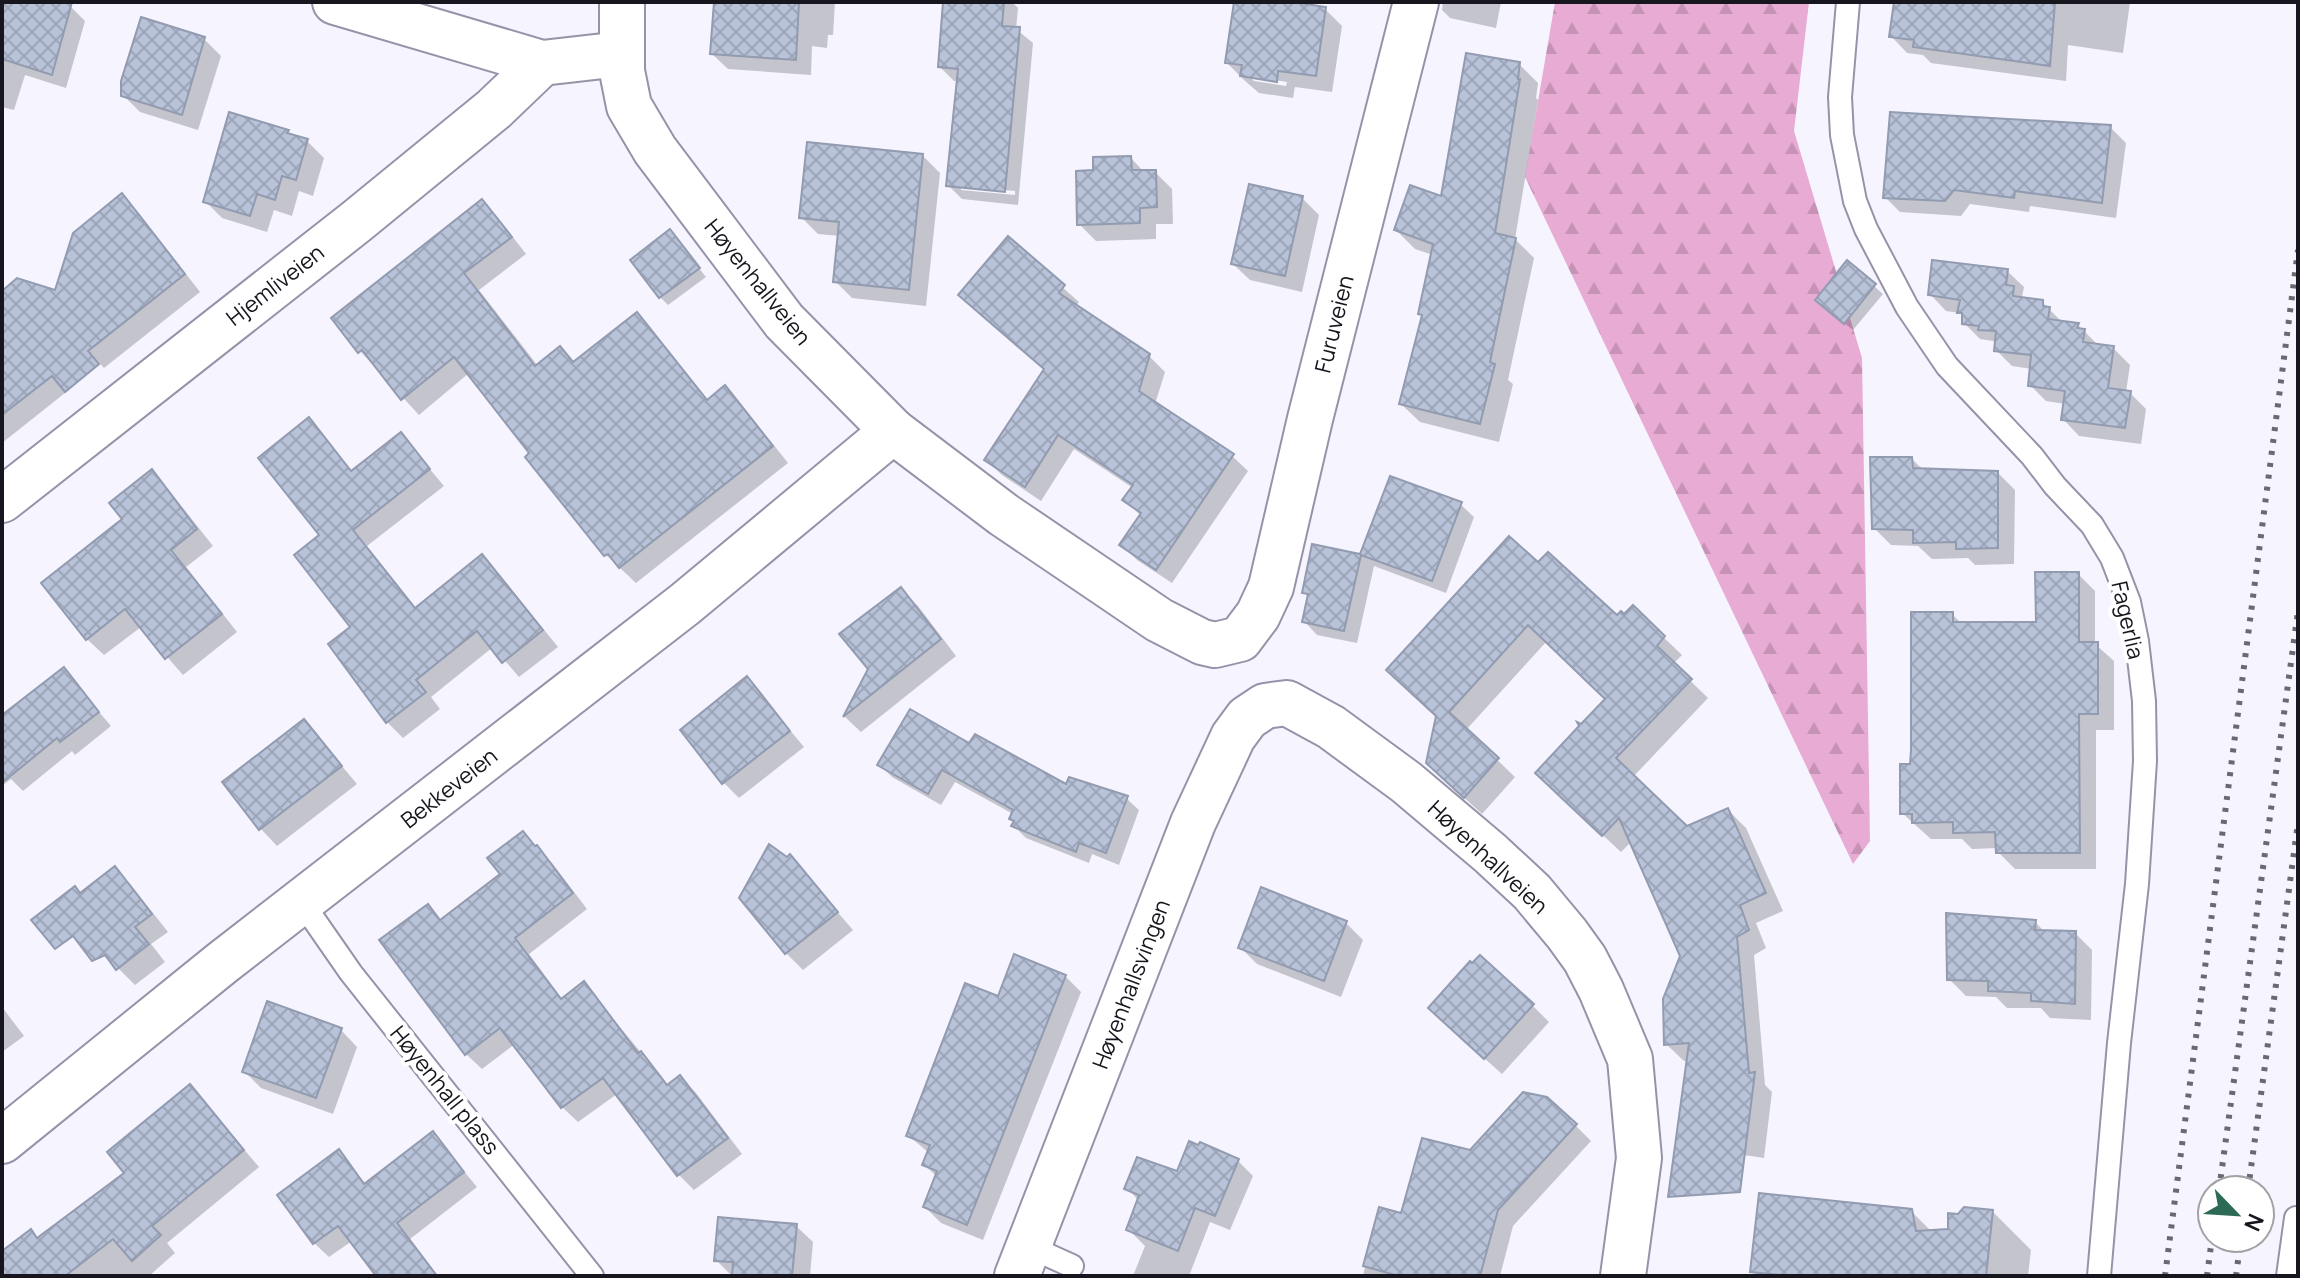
<svg xmlns="http://www.w3.org/2000/svg" width="2300" height="1278" font-family="Manrope,sans-serif">
<style>
.forest{fill:url(#forest-firs)}
.shadow{fill:#0003;fill-rule:evenodd}
.building{fill:url(#building-cross-hatch);stroke:#929bb0;stroke-width:2}
.lines{fill:none;stroke-linecap:round;stroke-linejoin:round}
.lane-casing{stroke:#9693a9;stroke-width:26}
.street-casing{stroke:#9693a9;stroke-width:48}
.lane{stroke:#fff;stroke-width:22}
.street{stroke:#fff;stroke-width:44}
.rail{stroke:#6a6971;stroke-width:6;stroke-dasharray:4 8;stroke-linecap:butt}
.labels{text-anchor:middle;dominant-baseline:central;stroke-width:8;stroke-linejoin:round;paint-order:stroke}
.street-label{font-size:22px;fill:#17161e;stroke:#fff}
</style>
<defs>
<pattern id="forest-firs" width="22" height="20" patternUnits="userSpaceOnUse" patternTransform="scale(2)"><rect width="22" height="20" fill="#e8abd3"/><path d="M5 1l3.5 6h-7zM16 11l3.5 6h-7z" fill="#c692b5"/></pattern>
<pattern id="building-cross-hatch" width="8" height="8" patternUnits="userSpaceOnUse" patternTransform="scale(2)"><rect width="8" height="8" fill="#b8c2d8"/><path d="M0 0l8 8M0 8l8-8" fill="none" stroke="#9da6b9"/></pattern>
</defs>
<rect width="100%" height="100%" fill="#f6f5ff"/>
<polygon class="forest" points="1555,2 1809,2 1794,131 1862,358 1870,841 1853,864 1525,177"/>
<g class="shadow">
<polygon points="2,2 53,2 70,6 85,21 66,88 25,75 14,110 2,107"/>
<polygon points="716,2 835,2 833,35 828,35 827,48 812,46 811,75 728,69 712,54"/>
<path d="M 945,2 L 1012,2 L 1018,8 L 1016,29 L 1033,43 L 1018,205 L 962,199 L 948,185 L 959,81 L 954,81 L 940,67 ZM 961,186 L 1015,191 L 1015,195 L 961,190 Z"/>
<path d="M 1236,2 L 1280,2 L 1325,9 L 1342,26 L 1332,92 L 1295,87 L 1293,98 L 1259,93 L 1244,80 L 1227,63 ZM 1249,76 L 1287,82 L 1286,86 L 1254,81 Z"/>
<polygon points="1443,2 1501,2 1496,28 1450,18 1442,10"/>
<polygon points="1896,2 2130,2 2123,53 2068,45 2066,81 1931,63 1923,55 1907,53 1891,36"/>
<polygon points="204,39 221,56 198,130 140,112 123,95"/>
<polygon points="1519,64 1538,83 1536,98 1538,100 1515,239 1534,258 1508,380 1513,384 1499,442 1420,422 1401,404 1423,317 1420,314 1433,255 1415,249 1396,230 1443,199"/>
<polygon points="2110,127 2126,143 2116,218 2030,206 2029,212 1970,204 1961,216 1900,212 1885,197"/>
<polygon points="288,132 292,136 307,141 324,158 313,196 299,191 292,216 274,210 267,232 222,218 205,201"/>
<polygon points="923,156 940,173 926,306 852,298 835,281 840,236 818,234 801,217"/>
<polygon points="1131,158 1144,172 1155,172 1172,189 1173,224 1156,224 1156,239 1096,241 1079,224 1095,172"/>
<polygon points="122,196 138,212 200,292 104,368 88,351"/>
<polygon points="1302,198 1319,215 1302,292 1250,280 1233,264"/>
<polygon points="482,202 498,218 526,254 479,290 538,366 574,364 637,314 653,331 709,401 725,388 741,404 788,463 636,583 606,555 532,454 469,373 419,415 360,351"/>
<polygon points="670,232 706,277 668,305 660,297"/>
<polygon points="1008,239 1079,302 1075,307 1149,356 1165,372 1155,404 1232,456 1248,471 1172,583 1137,560 1122,545 1141,516 1125,500 1133,488 1074,449 1041,501 1002,475 986,460 1045,370"/>
<polygon points="1847,263 1883,294 1853,330 1825,308"/>
<polygon points="2007,271 2024,287 2022,297 2042,302 2063,323 2078,325 2099,346 2113,348 2130,365 2126,392 2130,393 2146,409 2141,444 2079,436 2063,419 2065,404 2046,401 2030,385 2032,369 2012,366 1996,350 1997,345 1993,341 1980,339 1964,323 1964,317 1960,313 1946,311 1930,294"/>
<polygon points="2,345 34,348 70,389 2,443"/>
<polygon points="309,420 353,472 401,435 444,486 367,546 417,609 482,557 498,573 558,647 519,677 493,647 431,697 440,709 403,738 387,722 322,536"/>
<polygon points="1912,459 1923,470 1998,473 2015,490 2014,564 1975,565 1968,558 1932,559 1918,546 1891,545 1874,528"/>
<polygon points="151,472 168,489 213,546 186,567 237,632 183,675 141,627 104,655 87,639 124,519"/>
<polygon points="1391,478 1460,504 1474,517 1446,593 1374,566 1357,643 1317,635 1304,621 1309,597 1305,593 1314,547 1362,556"/>
<polygon points="1538,565 1617,617 1624,617 1633,608 1682,655 1673,664 1708,698 1633,777 1687,829 1728,810 1746,828 1783,911 1756,923 1766,948 1754,955 1765,1085 1772,1092 1764,1158 1697,1148 1688,1061 1684,1061 1666,1044 1682,956 1632,841 1621,852 1555,791 1607,699 1547,641 1466,730 1515,777 1482,814 1446,781 1438,717"/>
<polygon points="2078,574 2095,591 2095,644 2114,661 2114,730 2096,730 2096,869 2015,869 1998,852 1998,848 1972,849 1962,839 1931,839 1902,813 1952,614 1962,624 2038,624"/>
<polygon points="901,590 918,606 956,656 861,732 845,717 870,669"/>
<polygon points="63,670 111,726 75,755 72,751 23,791 11,779 2,786 2,718"/>
<polygon points="747,679 804,747 739,798 724,783"/>
<polygon points="304,721 357,784 277,846 261,829"/>
<polygon points="970,746 1067,787 1126,798 1139,810 1119,865 1092,854 1089,863 1026,838 1014,826 1013,814 955,782 941,805 892,777 880,765"/>
<polygon points="522,833 552,863 587,909 529,954 563,1000 584,984 669,1086 680,1077 696,1093 742,1154 694,1190 679,1175 617,1094 578,1122 562,1107 515,1044 482,1069 466,1054 428,906 442,921 503,875"/>
<polygon points="790,857 853,930 803,970 786,953 787,860"/>
<polygon points="114,869 131,885 168,932 151,944 165,962 135,985 118,968"/>
<polygon points="2035,922 2045,932 2075,933 2092,950 2091,1020 2050,1018 2041,1008 2007,1008 1996,997 1966,996 1949,979"/>
<polygon points="1346,923 1363,940 1341,997 1257,964 1240,947"/>
<polygon points="1065,976 1081,992 983,1240 941,1223 925,1207 937,1177 925,1165 929,1153 909,1136 999,998"/>
<polygon points="1532,1005 1549,1022 1502,1074 1447,1025"/>
<polygon points="2,1007 24,1036 2,1052"/>
<polygon points="341,1030 357,1047 333,1114 261,1088 244,1071"/>
<polygon points="190,1086 259,1167 167,1243 175,1253 149,1276 2,1276 2,1258 37,1240 127,1173"/>
<polygon points="1575,1125 1591,1141 1513,1226 1500,1276 1363,1276 1371,1239 1402,1215 1471,1152"/>
<polygon points="433,1134 477,1187 410,1239 438,1276 379,1276 352,1241 329,1257 314,1243 338,1152 366,1184"/>
<polygon points="1238,1161 1253,1176 1230,1230 1210,1222 1189,1276 1133,1276 1145,1246 1129,1230 1139,1201 1127,1188"/>
<polygon points="1911,1211 1932,1232 1950,1230 1992,1211 2031,1250 2028,1276 1757,1276 1752,1271"/>
<polygon points="796,1226 813,1242 810,1276 732,1276 716,1260"/>
</g>
<g class="building">
<polygon points="2,2 72,2 52,75 2,59"/>
<polygon points="714,2 799,2 796,60 710,54"/>
<polygon points="943,2 1004,2 1002,26 1020,27 1005,192 946,186 958,69 938,67"/>
<polygon points="1234,2 1293,2 1326,7 1316,76 1278,71 1277,82 1240,76 1242,65 1225,63"/>
<polygon points="1894,2 2055,2 2050,66 1913,47 1914,40 1889,37"/>
<polygon points="141,17 205,37 182,115 121,96 121,81"/>
<polygon points="1466,53 1520,62 1518,79 1520,79 1495,233 1516,238 1490,362 1495,364 1480,424 1399,404 1422,315 1418,314 1433,244 1394,230 1410,185 1441,196"/>
<polygon points="229,112 289,130 287,133 308,139 296,180 282,176 275,200 257,194 250,216 203,202"/>
<polygon points="1890,112 2111,125 2102,203 2015,191 2014,198 1954,190 1945,201 1883,198"/>
<polygon points="807,142 923,154 909,290 833,282 839,222 799,218"/>
<polygon points="1131,156 1132,170 1156,170 1157,207 1140,208 1140,223 1077,225 1076,171 1093,170 1093,157"/>
<polygon points="1249,184 1303,196 1285,276 1231,264"/>
<polygon points="122,193 185,274 88,351 99,364 65,392 52,376 2,415 2,291 17,278 55,290 73,233"/>
<polygon points="482,199 512,237 464,273 535,366 560,346 573,362 637,312 707,400 725,385 773,446 619,568 608,554 604,556 525,457 529,453 454,357 401,400 362,350 358,353 331,318"/>
<polygon points="670,229 700,268 659,298 630,260"/>
<polygon points="1008,236 1065,285 1059,293 1150,354 1139,391 1234,454 1156,570 1119,545 1141,513 1122,500 1133,485 1058,435 1025,487 984,460 1044,369 958,295"/>
<polygon points="1847,260 1876,284 1844,324 1815,300"/>
<polygon points="1932,260 2008,269 2006,285 2014,286 2013,296 2043,300 2043,306 2050,307 2048,319 2079,323 2077,328 2085,329 2083,342 2114,346 2108,388 2131,391 2125,428 2061,420 2065,391 2028,386 2031,355 1994,351 1996,331 1978,330 1979,326 1962,324 1962,313 1957,313 1960,300 1928,295"/>
<polygon points="309,417 351,471 401,432 430,469 353,530 415,608 482,554 543,630 502,663 477,631 416,680 426,692 386,723 328,644 350,627 294,555 319,535 258,458"/>
<polygon points="1870,457 1912,457 1913,468 1998,471 1998,548 1956,549 1956,542 1913,543 1913,530 1872,529"/>
<polygon points="152,469 197,529 171,550 222,614 165,659 125,609 86,640 41,583 122,519 109,503"/>
<polygon points="1390,476 1462,502 1432,581 1361,555 1344,631 1302,622 1308,594 1302,593 1312,544 1360,554"/>
<polygon points="1509,536 1538,562 1548,552 1617,615 1621,611 1624,614 1633,605 1665,636 1657,646 1692,679 1616,758 1687,826 1728,808 1766,893 1740,905 1749,930 1737,937 1749,1073 1755,1072 1740,1192 1668,1197 1689,1043 1664,1045 1663,999 1680,956 1619,818 1602,836 1535,773 1579,726 1577,722 1581,724 1605,699 1528,625 1449,712 1499,758 1464,798 1426,763 1436,716 1386,670"/>
<polygon points="2035,572 2079,572 2079,642 2098,642 2098,714 2079,714 2080,853 1996,853 1995,832 1953,833 1953,822 1912,823 1912,814 1900,814 1900,764 1910,764 1911,750 1911,612 1953,612 1953,622 2036,622"/>
<polygon points="901,587 941,639 843,717 868,669 839,634"/>
<polygon points="64,667 99,712 60,742 57,738 2,783 2,715"/>
<polygon points="747,676 790,731 722,784 680,730"/>
<polygon points="910,709 969,743 975,734 1066,784 1069,777 1128,796 1106,853 1079,843 1076,852 1011,826 1014,821 1009,819 1013,810 942,770 928,794 877,765"/>
<polygon points="304,719 342,766 259,830 222,782"/>
<polygon points="523,831 535,846 537,845 573,893 515,938 561,999 584,981 638,1053 641,1051 667,1085 680,1075 728,1138 677,1176 603,1078 561,1108 500,1028 465,1055 379,940 428,904 440,920 500,874 487,858"/>
<polygon points="769,844 787,857 790,854 838,912 785,954 739,898"/>
<polygon points="115,866 152,914 135,927 149,944 116,970 105,955 92,961 73,936 55,949 31,920 75,886 80,893"/>
<polygon points="1261,887 1347,921 1324,981 1238,948"/>
<polygon points="1946,913 2036,920 2035,930 2076,931 2075,1004 2031,1001 2031,993 1988,991 1988,981 1947,980"/>
<polygon points="1014,954 1066,975 967,1225 923,1207 937,1171 922,1165 930,1145 906,1136 965,983 998,996"/>
<polygon points="1480,955 1534,1004 1484,1059 1428,1008 1470,961 1472,963"/>
<polygon points="267,1001 342,1028 316,1098 242,1072"/>
<polygon points="190,1084 244,1150 152,1226 161,1235 132,1261 113,1239 65,1276 2,1276 2,1251 31,1229 37,1238 124,1173 107,1152"/>
<polygon points="1523,1092 1547,1097 1577,1124 1498,1210 1480,1276 1399,1276 1363,1266 1379,1207 1401,1213 1422,1138 1470,1150"/>
<polygon points="433,1131 464,1172 397,1223 437,1276 376,1276 338,1226 313,1244 277,1195 339,1149 364,1184"/>
<polygon points="1189,1141 1198,1145 1200,1142 1239,1159 1215,1216 1195,1208 1178,1251 1126,1230 1139,1195 1124,1189 1137,1157 1177,1171"/>
<polygon points="1759,1193 1912,1209 1916,1231 1948,1229 1948,1213 1958,1214 1964,1207 1993,1210 1986,1276 1789,1276 1750,1272"/>
<polygon points="718,1217 797,1224 792,1276 732,1276 733,1262 714,1261"/>
</g>
<g class="lines">
<g class="lane-casing">
<g id="lane">
<polyline points="1848,2 1840,97 1842,135 1855,201 1866,229 1907,307 1947,366 2032,456 2055,486 2092,525 2112,558 2129,602 2137,641 2144,701 2145,761 2137,884 2119,1043 2099,1276"/>
<polyline points="301,901 351,973 592,1276"/>
<polyline points="1030,1247 1072,1266"/>
<polyline points="2288,1276 2296,1218"/>
</g>
</g>
<g class="street-casing">
<g id="street">
<polyline points="335,2 542,63 621,54"/>
<polyline points="622,2 622,71 629,106 655,150 784,321 893,431 1004,515 1159,620 1202,642 1215,645 1240,639 1258,615 1271,587 1310,419 1416,2"/>
<polyline points="2,500 357,221 494,109 542,63"/>
<polyline points="2,1141 222,963 685,604 893,431"/>
<polyline points="1017,1276 1193,823 1233,737 1247,718 1265,706 1287,703 1331,727 1406,782 1490,853 1532,892 1567,934 1585,959 1601,990 1630,1059 1639,1158 1623,1276"/>
</g>
</g>
<use href="#lane" class="lane"/>
<use href="#street" class="street"/>
<g class="rail">
<polyline points="2219,1190 2298,611"/>
<polyline points="2248,1190 2298,823"/>
<polyline points="2165,1276 2298,250"/>
<polyline points="2207,1276 2212,1238"/>
<polyline points="2236,1276 2241,1238"/>
</g>
</g>
<g class="labels">
<g class="street-label">
<text transform="translate(758 282) rotate(51)">Høyenhallveien</text>
<text transform="translate(275 285) rotate(-38)">Hjemliveien</text>
<text transform="translate(1334 324) rotate(-76)">Furuveien</text>
<text transform="translate(2128 620) rotate(77)">Fagerlia</text>
<text transform="translate(449 788) rotate(-38)">Bekkeveien</text>
<text transform="translate(1488 857) rotate(43)">Høyenhallveien</text>
<text transform="translate(1131 984) rotate(-69)">Høyenhallsvingen</text>
<text transform="translate(445 1090) rotate(51)">Høyenhall plass</text>
</g>
</g>
<rect width="2300" height="1278" fill="none" stroke="#17161e" stroke-width="8"/>
<g transform="translate(2236 1214) rotate(115)"><circle r="38" fill="#ffffff" stroke="#a2a2a5" stroke-width="2"/>
<path d="M0-6L14 30L0 20L-14 30Z" fill="#2d6a56"/>
<text y="-12" font-size="22" font-weight="bold" text-anchor="middle" fill="#17161e">N</text>
</g>
</svg>
